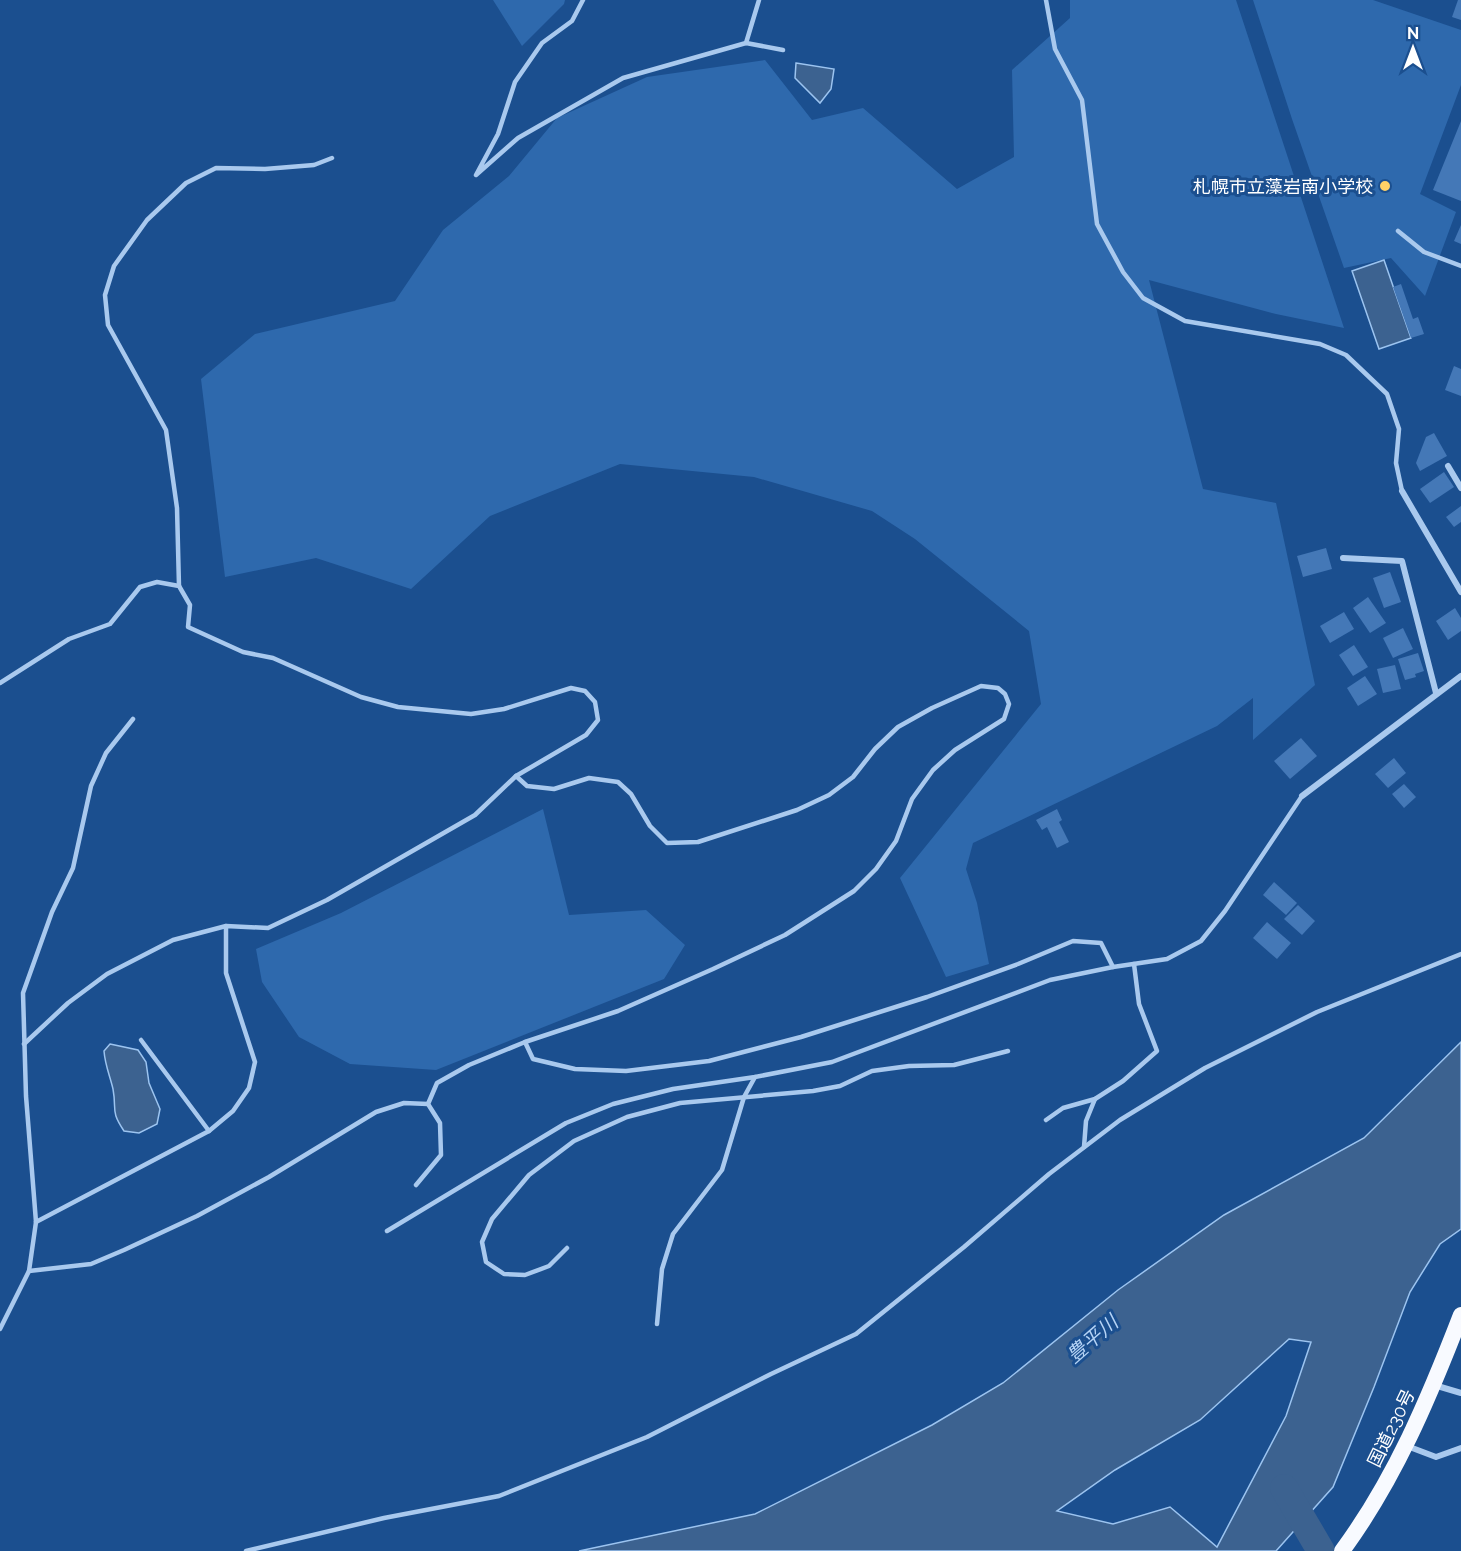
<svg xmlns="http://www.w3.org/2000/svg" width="1461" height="1551" font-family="Raleway,'Noto Sans JP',sans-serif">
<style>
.green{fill:#2e69ad}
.water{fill:#3c6290;stroke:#9cc4f0;stroke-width:1.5;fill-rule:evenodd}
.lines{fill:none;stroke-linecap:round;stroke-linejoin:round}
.river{stroke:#3c6290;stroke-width:28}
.building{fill:#4478b7}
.service{stroke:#a9c9ee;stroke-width:4.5}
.minor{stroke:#a9c9ee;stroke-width:6}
.trunk{stroke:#f8faff;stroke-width:16}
.poi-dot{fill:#ffd166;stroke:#1b4f8f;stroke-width:2}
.labels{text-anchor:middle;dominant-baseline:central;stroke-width:6;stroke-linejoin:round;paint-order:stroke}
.poi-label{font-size:18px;fill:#fff;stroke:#1b4f8f;text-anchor:end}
.street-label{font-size:18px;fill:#fff;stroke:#1b4f8f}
.water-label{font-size:20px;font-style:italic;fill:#b5d3f5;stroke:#1b4f8f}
</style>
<rect width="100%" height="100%" fill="#1b4f8f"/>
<g class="green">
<polygon points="493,0 565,0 564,4 522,46"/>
<polygon points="1070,0 1236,0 1344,328 1276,314 1149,280 1203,489 1276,503 1315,685 1253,740 1253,698 1217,726 973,843 966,869 977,903 989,964 946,977 900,878 1041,704 1029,631 915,539 872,511 754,477 620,464 490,516 411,589 316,558 225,577 201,379 255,334 395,301 443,230 509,176 557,118 647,77 765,60 812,120 863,108 957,189 1014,157 1012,70 1070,18"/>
<polygon points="1253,0 1373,0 1461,30 1461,85 1420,194 1456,212 1425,296 1391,258 1344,268 1292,119"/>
<polygon points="543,809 569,915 646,910 685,945 664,979 436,1070 350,1064 299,1037 262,982 256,949 341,913"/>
</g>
<g class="water">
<polygon points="796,63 834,69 831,89 820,103 795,78"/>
<polygon points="1384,260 1411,338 1379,349 1352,271"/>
<path d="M 1461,1042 L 1461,1229 L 1440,1244 L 1410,1292 L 1374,1387 L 1333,1487 L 1276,1551 L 579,1551 L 755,1514 L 932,1425 L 1003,1383 L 1118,1290 L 1224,1215 L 1364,1138 ZM 1289,1339 L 1311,1342 L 1286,1416 L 1217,1547 L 1170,1507 L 1113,1524 L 1057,1511 L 1115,1470 L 1200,1420 Z"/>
<path d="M 110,1044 L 138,1050 L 146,1062 L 149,1083 L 160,1109 L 157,1124 L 139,1133 L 124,1131 C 110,1110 117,1111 113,1089 C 110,1076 105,1065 104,1051 Z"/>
</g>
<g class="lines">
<polyline class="river" points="1284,1488 1321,1551"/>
</g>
<g class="building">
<polygon points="1458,0 1461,0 1461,20 1452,17"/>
<polygon points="1461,121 1461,201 1433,190"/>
<polygon points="1461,225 1461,244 1454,241"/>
<polygon points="1401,284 1413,319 1418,317 1424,334 1411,338 1393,287"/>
<polygon points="1454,366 1461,369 1461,396 1445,390"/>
<polygon points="1434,433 1447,456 1420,471 1416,463 1426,437"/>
<polygon points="1444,472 1454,487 1430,503 1420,489"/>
<polygon points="1461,506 1461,522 1454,527 1446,517"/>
<polygon points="1326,548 1332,569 1303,577 1297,556"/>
<polygon points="1390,572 1401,602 1384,608 1373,578"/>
<polygon points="1368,597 1386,623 1370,633 1353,608"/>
<polygon points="1455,608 1461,618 1461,631 1448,640 1436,621"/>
<polygon points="1344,612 1354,629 1330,643 1320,626"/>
<polygon points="1403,628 1413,649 1393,658 1383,638"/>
<polygon points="1354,645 1368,667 1353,676 1339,655"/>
<polygon points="1418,653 1424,671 1415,674 1416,677 1405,680 1398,659"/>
<polygon points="1395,665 1401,689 1383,693 1377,669"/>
<polygon points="1365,676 1377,694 1358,706 1347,688"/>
<polygon points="1301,738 1317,756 1290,779 1274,761"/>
<polygon points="1394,758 1406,773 1388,788 1375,774"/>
<polygon points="1404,784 1416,797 1404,808 1392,794"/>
<polygon points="1057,809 1062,820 1059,822 1069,842 1057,848 1047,827 1042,830 1036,820"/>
<polygon points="1274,882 1297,903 1286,915 1263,895"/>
<polygon points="1298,905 1315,921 1302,935 1284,919"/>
<polygon points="1267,922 1291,943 1277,959 1253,938"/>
</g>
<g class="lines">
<g class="service">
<polyline points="583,0 572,21 542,43 515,82 498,134 476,175 518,138 623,78 746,43 783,50"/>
<polyline points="1046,0 1055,49 1082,100 1097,224 1123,272 1143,298 1185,321 1320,344 1346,355 1387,394 1399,429 1396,463 1402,491"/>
<polyline points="746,43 759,0"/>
<polyline points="1398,231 1424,252 1461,266"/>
<polyline points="179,586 177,508 166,430 108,325 105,295 114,266 147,220 186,183 216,168 265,169 314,165 332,158"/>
<polyline points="0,683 69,639 110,624 140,587 157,582 179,586 190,605 188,627 243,652 273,658 361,697 398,707 471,714 504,709 571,688 585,691 595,702 598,720 586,735 516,776 475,815 327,900 268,928 226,926 173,940 107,974 68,1003 24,1044"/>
<polyline points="141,1040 209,1131"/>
<polyline points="525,1042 533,1059 575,1069 626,1071 709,1061 801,1037 927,997 1018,964 1073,941 1101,943 1113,967"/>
<polyline points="1046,1120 1063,1108 1095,1099 1123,1081 1157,1051 1139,1004 1134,964"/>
<polyline points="1084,1147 1086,1121 1095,1099"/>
<polyline points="416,1185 441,1155 440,1123 428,1104 437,1083 469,1065 525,1042 618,1011 713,969 785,935 854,891 876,869 896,841 912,799 933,770 955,750 1004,719 1009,704 1005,694 998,688 981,686 932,708 898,727 875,749 853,777 829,795 797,810 698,842 667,843 650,826 631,794 618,782 589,778 554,789 527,786 516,776"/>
<polyline points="36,1222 209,1131 233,1111 249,1088 255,1062 226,973 226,926"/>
<polyline points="387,1231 566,1123 613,1104 673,1089 755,1077 832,1062 1050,980 1113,967 1167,959 1201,941 1225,911 1302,796"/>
<polyline points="567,1248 549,1266 525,1275 504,1274 486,1262 482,1242 492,1219 529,1175 574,1141 627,1117 680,1103 813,1091 840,1086 872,1071 909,1066 954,1065 1008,1051"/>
<polyline points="29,1271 91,1264 124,1250 197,1216 269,1177 376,1112 404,1103 428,1104"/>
<polyline points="657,1324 662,1269 673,1234 722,1170 744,1097 755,1077"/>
<polyline points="0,1329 29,1271 36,1222 26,1096 23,993 52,912 73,868 91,786 106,753 133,719"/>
<polyline points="246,1551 384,1518 499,1496 647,1437 771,1374 856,1334 964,1247 1049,1174 1120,1120 1205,1068 1317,1012 1461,954"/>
</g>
<g class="minor">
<polyline points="1448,466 1461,488"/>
<polyline points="1402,491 1461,592"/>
<polyline points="1343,558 1402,561 1436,693"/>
<polyline points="1302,796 1461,676"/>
<polyline points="1434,1385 1461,1393"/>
<polyline points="1407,1446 1436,1457 1461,1448"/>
</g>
<path class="trunk" d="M 1342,1551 C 1395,1479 1429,1398 1461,1315"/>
</g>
<circle class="poi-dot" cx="1385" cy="186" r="6"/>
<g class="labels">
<g class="poi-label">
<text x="1373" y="186">札幌市立藻岩南小学校</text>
</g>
<g class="street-label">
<text transform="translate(1391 1428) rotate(-64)">国道230号</text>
</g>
<g class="water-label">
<text transform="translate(1092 1339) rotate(-41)">豊平川</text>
</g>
</g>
<g transform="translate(1413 48)" stroke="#1b4f8f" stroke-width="4.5" paint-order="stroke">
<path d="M0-4.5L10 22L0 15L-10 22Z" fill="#ffffff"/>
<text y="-9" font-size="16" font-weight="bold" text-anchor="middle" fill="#ffffff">N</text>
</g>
</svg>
